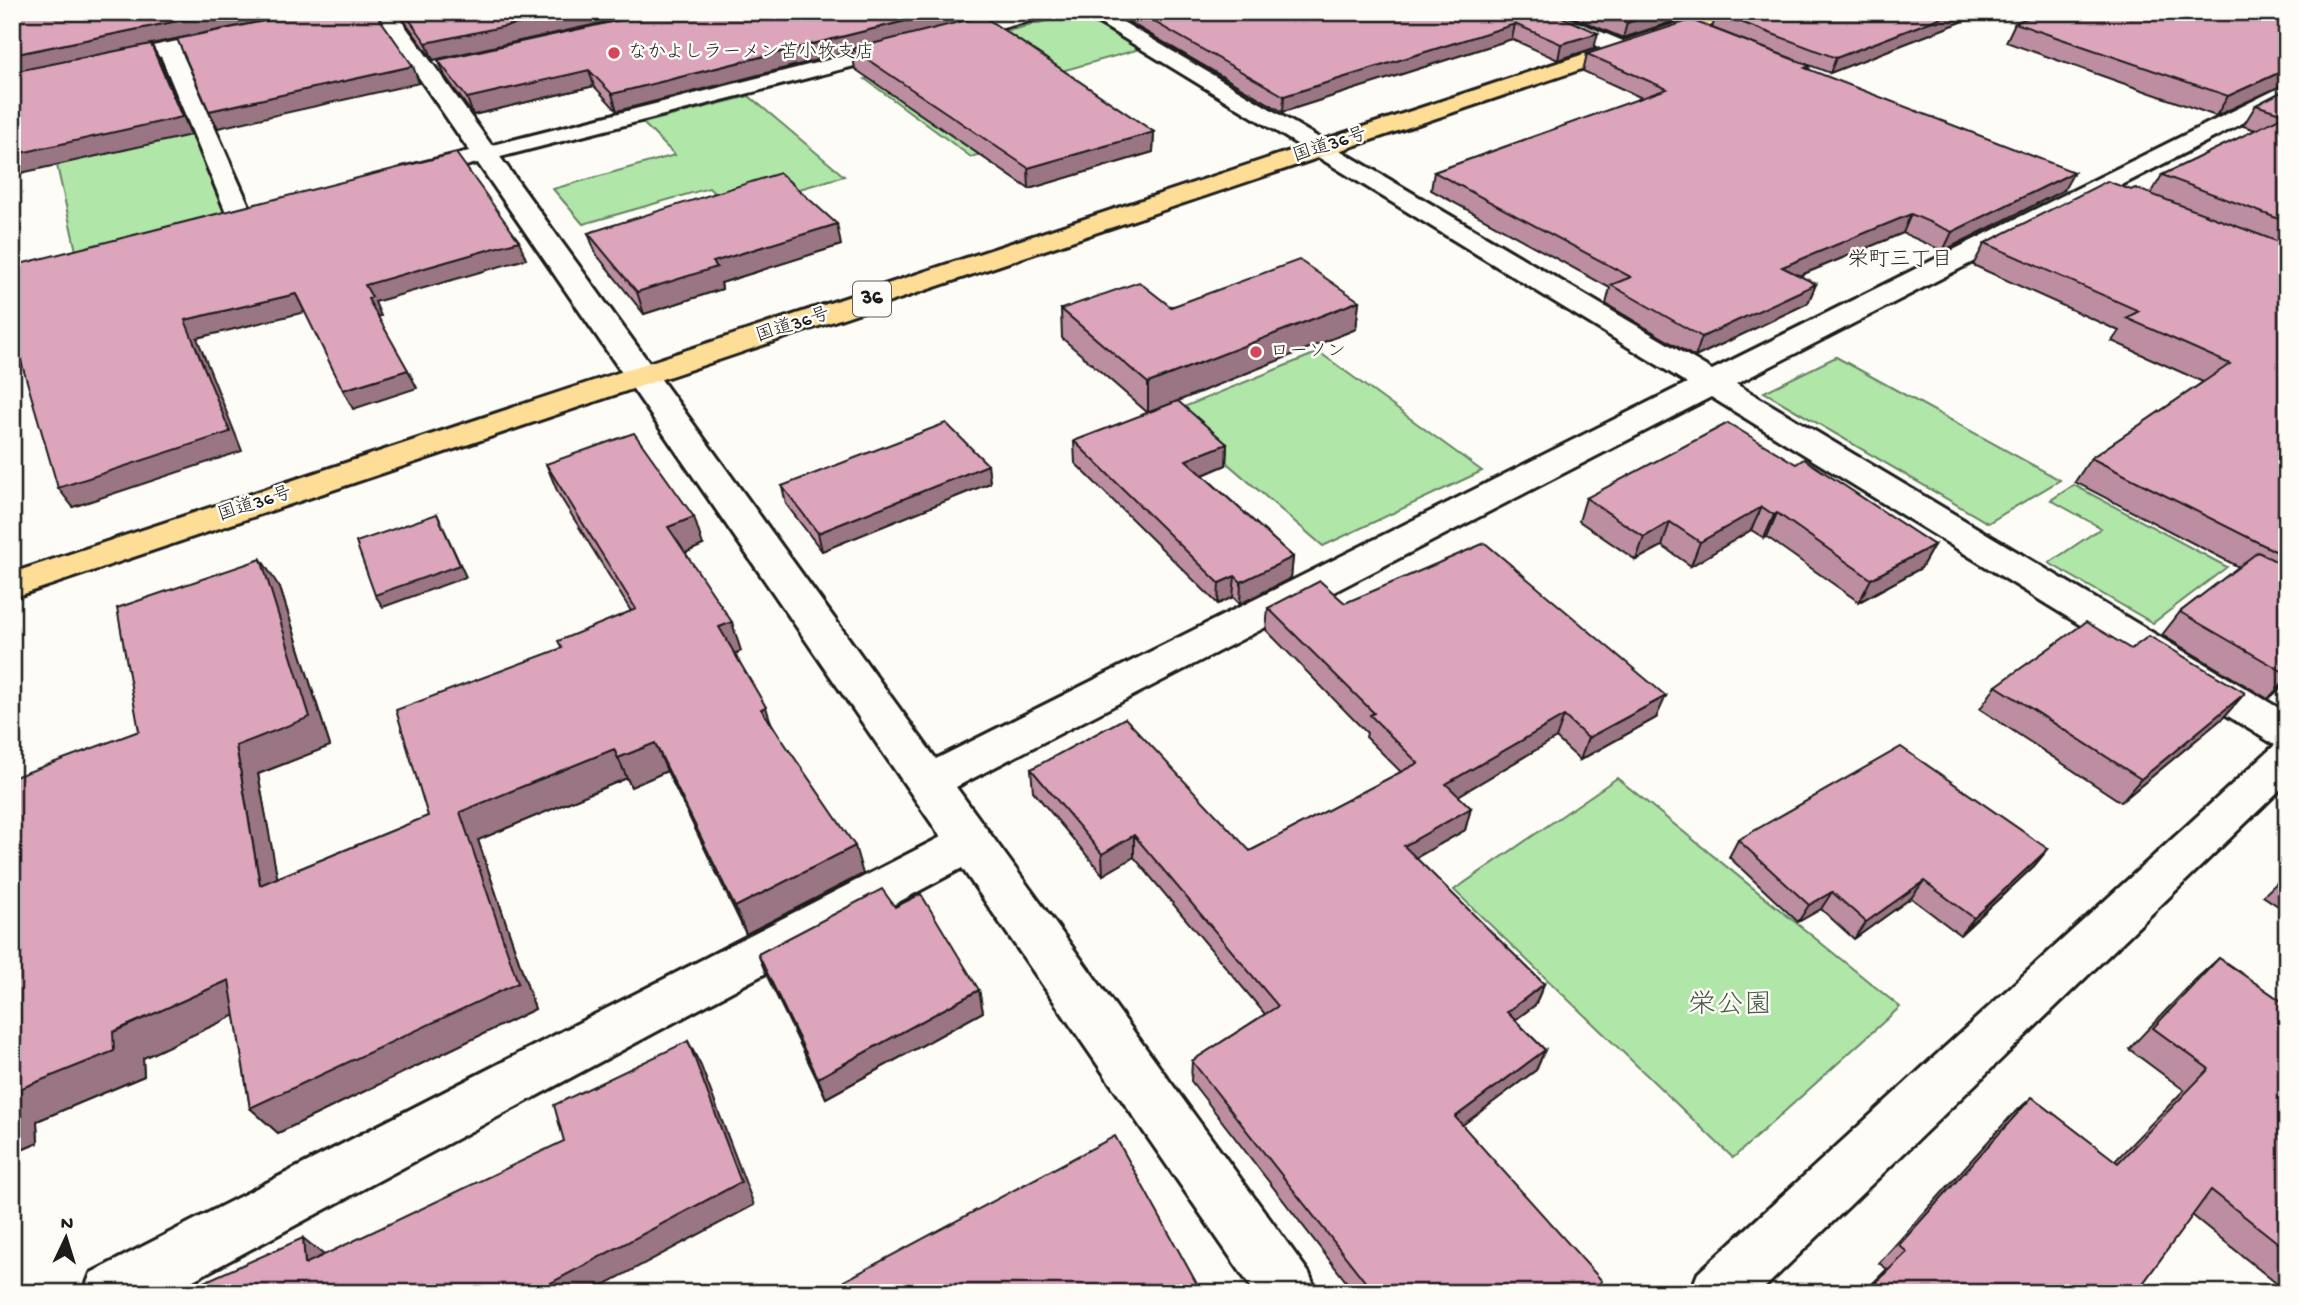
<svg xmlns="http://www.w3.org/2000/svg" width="2299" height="1305" font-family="'Gochi Hand','Klee One',sans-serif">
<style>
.green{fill:#b0e6a8;stroke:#668162;stroke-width:2}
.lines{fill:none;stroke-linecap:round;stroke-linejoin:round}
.lane-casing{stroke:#1c1c1c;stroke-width:6}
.street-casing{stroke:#1c1c1c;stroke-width:6}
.highway-casing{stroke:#1c1c1c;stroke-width:6}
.lane{fill:#fdfcf7;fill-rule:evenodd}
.street{fill:#fdfcf7;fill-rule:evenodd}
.highway{fill:#fedd96;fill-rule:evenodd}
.wall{fill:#bd8ea1;stroke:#1c1c1c;stroke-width:2}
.shaded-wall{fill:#9a7483;stroke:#1c1c1c;stroke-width:2}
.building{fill:#dca5bb;stroke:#1c1c1c;stroke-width:2}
.poi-dot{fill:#d1495b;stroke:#fdfcf7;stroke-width:2.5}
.labels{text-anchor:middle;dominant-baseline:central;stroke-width:5;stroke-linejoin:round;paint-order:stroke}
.far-poi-label{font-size:19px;fill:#1c1c1c;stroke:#fdfcf7;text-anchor:start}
.far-street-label{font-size:19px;fill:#1c1c1c;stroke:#fdfcf7}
.far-neighbourhood-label{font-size:21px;fill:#1c1c1c;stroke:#fdfcf7}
.shield{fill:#fdfcf7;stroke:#605f5e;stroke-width:2}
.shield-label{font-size:21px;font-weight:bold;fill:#1c1c1c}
.near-park-label{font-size:28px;fill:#485946;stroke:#fdfcf7}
</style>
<rect width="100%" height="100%" fill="#fdfcf7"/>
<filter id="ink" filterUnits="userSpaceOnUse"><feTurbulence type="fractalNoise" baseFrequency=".0143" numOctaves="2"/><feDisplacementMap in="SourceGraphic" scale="14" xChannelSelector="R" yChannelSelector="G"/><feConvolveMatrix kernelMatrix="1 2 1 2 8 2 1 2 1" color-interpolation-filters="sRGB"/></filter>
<g filter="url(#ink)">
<g class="green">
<polygon points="1076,13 1140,49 1058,72 1121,111 971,157 865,79 976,49 966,42"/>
<polygon points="749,96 844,176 731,209 709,188 583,224 553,189 675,155 643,123"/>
<polygon points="185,105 227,213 76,251 50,134"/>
<polygon points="1319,352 1482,471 1323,546 1169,413"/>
<polygon points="1836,357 2060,480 1988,523 1764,392"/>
<polygon points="2074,485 2227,567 2153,623 2049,563 2101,528 2051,500"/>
<polygon points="1617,778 1900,1007 1733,1158 1454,890"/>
</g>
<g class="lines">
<g class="lane-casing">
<g id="lane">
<polygon points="1017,12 1052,12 1049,16 411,180 402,178 399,173 402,168"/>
<polygon points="1526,12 1554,12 1630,44 1633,49 1630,54 1614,54 1529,16"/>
<polygon points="169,43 177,44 180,49 254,217 250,223 241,225 232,223 228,217 158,49 161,44"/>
</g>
</g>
<g class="street-casing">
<g id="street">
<polygon points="374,12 395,12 936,759 1687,383 1081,12 1106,12 1712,370 2287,84 2287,100 1736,384 2287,713 2287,783 1759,1293 1690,1293 1698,1273 2275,745 1711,397 956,787 1309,1273 1317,1293 1255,1293 962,868 169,1293 83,1293 91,1273 941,837"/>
<polygon points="233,30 240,32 244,36 240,40 12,88 12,74"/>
</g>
</g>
<g class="highway-casing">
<polygon id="highway" points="1711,12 1742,12 1739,16 12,598 12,573"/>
</g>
<use href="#lane" class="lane"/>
<use href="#street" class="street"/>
<use href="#highway" class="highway"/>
</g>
<g class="wall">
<polygon points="398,12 652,12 433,60"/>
<polygon points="1112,12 1551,12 1594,48 1558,60 1512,39 1283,112"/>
<polygon points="1561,12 1702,12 1623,38"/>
<polygon points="1987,12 1830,73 1712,28 1717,13"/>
<polygon points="2287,12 2216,116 2006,42 2015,23"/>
<polygon points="966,21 1154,132 1153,152 1029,189 855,69 852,51 617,111 594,86 473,115 445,76 438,60"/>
<polygon points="1587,54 1810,66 1809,70 2064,190 1943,251 1903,233 1799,276 1816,284 1808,303 1695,357 1606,304 1610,288 1431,190 1434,172 1642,98 1583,71"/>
<polygon points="2287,89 2287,683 2268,699 2162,635 2180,612 2239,567 2075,482 2091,458 2203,382 2112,341 2119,331 1973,265 1985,243 2131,190 2151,194 2162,175 2256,130 2243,126 2256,105"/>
<polygon points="588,233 841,245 721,283 722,289 644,314 596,254"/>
<polygon points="1359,301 1356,329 1158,409 1227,444 1226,465 1203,475 1293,557 1291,578 1240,604 1233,597 1218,604 1075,463 1074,441 1148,413 1062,338 1061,309"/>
<polygon points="546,464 703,545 685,553 741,651 735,654 772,724 863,874 746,934 667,771 631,787 627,778 478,840 535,1009 278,1133 250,1108 235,1015 143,1058 144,1076 37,1121 38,1143 12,1154 139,731 280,588 330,746 258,774 277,878 428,816 561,648 631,611 558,493"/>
<polygon points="1796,464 1934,545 1921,568 1859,602 1767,537 1764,538 1751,530 1691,566 1662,546 1636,560 1579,521 1586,498"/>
<polygon points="988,465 990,483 822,551 786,504 782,486"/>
<polygon points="1345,603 1656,718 1580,760 1556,738 1458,796 1471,808 1465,830 1416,858 1544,984 1535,1005 1515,1020 1545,1050 1536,1070 1462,1125 1593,1293 1355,1293 1191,1081 1192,1061 1265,1014 1134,857 1103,875 1033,791 1031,769 1250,851 1401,772 1366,737 1367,733 1266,630 1268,608"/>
<polygon points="1996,686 2224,717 2121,802 1980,709"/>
<polygon points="1738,840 2048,849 2034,866 1960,935 1911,898 1854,939 1821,909 1798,922 1729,857"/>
<polygon points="2287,873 2287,912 2263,896"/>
<polygon points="895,907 979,990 983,1012 826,1098 767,976 758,954"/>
<polygon points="2219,958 2287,1005 2287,1292 2192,1215 2136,1293 1863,1293 1887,1269 1879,1263 2010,1117 2032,1097 2115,1161 2184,1090 2129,1049 2195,980"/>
</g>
<g class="shaded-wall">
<polygon points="221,12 306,12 151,44 160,60 191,135 12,175 12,55"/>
<polygon points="573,12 652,12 433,60 426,43"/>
<polygon points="941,12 965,12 966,22 852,49 852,51 617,111 612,94"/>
<polygon points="1660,12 1702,12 1623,38 1627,23"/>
<polygon points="1955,12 1987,12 1830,73 1836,58"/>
<polygon points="1515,24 1512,39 1283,112 1284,96"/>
<polygon points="1598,33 1594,48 1558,60 1561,44"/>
<polygon points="413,66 419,83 218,128 209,111"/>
<polygon points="2287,69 2287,83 2216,116 2228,96"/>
<polygon points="589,70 594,86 473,115 467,98"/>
<polygon points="1154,132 1153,152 1029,189 1028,168"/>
<polygon points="2074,172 2064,190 1943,251 1952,232"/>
<polygon points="1911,214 1903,233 1774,286 1782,267"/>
<polygon points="837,224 841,245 721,283 722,289 644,314 637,292 713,262"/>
<polygon points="519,241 526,259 375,302 381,316 377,317 368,299 365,285"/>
<polygon points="1816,284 1808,303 1695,357 1702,337"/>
<polygon points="296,294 305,312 197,338 242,451 73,507 58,488 185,320"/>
<polygon points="1359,301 1356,329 1148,413 1148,383"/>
<polygon points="408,370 417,388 353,409 343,390"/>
<polygon points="1227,444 1226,465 1186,482 1186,460"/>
<polygon points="988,465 990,483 822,551 818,533"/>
<polygon points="1762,507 1751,530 1691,566 1700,542"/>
<polygon points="1777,513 1767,537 1764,538 1774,515"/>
<polygon points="437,514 466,577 383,607 375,595"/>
<polygon points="694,517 703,545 678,556 668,527"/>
<polygon points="1670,522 1662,546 1636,560 1644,537"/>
<polygon points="1934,545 1921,568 1859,602 1871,579"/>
<polygon points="1293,557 1291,578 1240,604 1241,582"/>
<polygon points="261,559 280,588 330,746 258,774 284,913 260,885 236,746"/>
<polygon points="1235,576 1233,597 1218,604 1219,583"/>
<polygon points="732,622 741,651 729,656 719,627"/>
<polygon points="2287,678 2287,683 2268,699"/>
<polygon points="2245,693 2224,717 2121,802 2141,779"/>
<polygon points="1666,696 1656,718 1580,760 1588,738"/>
<polygon points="766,707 775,736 761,709"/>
<polygon points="1564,716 1556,738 1441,806 1446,784"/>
<polygon points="655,743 667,771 631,787 618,758"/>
<polygon points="614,749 627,778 478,840 535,1009 278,1133 250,1108 460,812"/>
<polygon points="1471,808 1465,830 1399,867 1404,846"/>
<polygon points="1134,835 1134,857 1103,875 1102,854"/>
<polygon points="855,846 863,874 746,934 735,907"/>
<polygon points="2048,849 2034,866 1960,935 1974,918"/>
<polygon points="1924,881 1911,898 1854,939 1866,922"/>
<polygon points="1832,892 1821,909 1798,922 1809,905"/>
<polygon points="229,980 255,1006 143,1058 144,1076 37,1121 38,1143 12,1154 12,1092 113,1032"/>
<polygon points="1544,984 1535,1005 1499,1032 1507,1012"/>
<polygon points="979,990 983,1012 826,1098 818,1078"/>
<polygon points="688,1041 701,1066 754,1205 589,1293 532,1293"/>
<polygon points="1545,1050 1536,1070 1448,1136 1455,1117"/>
<polygon points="303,1238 329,1259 305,1264"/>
<polygon points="1602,1281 1593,1293 1588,1293"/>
</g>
<g class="building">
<polygon points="12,12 221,12 12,55"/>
<polygon points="308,12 375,12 413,66 209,111 177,39"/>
<polygon points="404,12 573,12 426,43"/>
<polygon points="657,12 941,12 612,94 589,70 467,98 438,60"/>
<polygon points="1137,12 1551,12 1598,33 1561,44 1515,24 1284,96"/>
<polygon points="1601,12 1660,12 1627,23"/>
<polygon points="1718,12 1955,12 1836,58 1717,13"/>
<polygon points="2041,12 2287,12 2287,69 2228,96 2015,23"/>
<polygon points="983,16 1154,132 1028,168 852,49"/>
<polygon points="1691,20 1810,66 1805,68 2074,172 1952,232 1911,214 1782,267 1816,284 1702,337 1611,285 1631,277 1434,172 1667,89 1587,54"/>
<polygon points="151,44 182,117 12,155 12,72"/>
<polygon points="2287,89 2287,222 2162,175 2286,115 2256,105"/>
<polygon points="456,153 519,241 365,285 372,297 368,299 408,370 343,390 296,294 185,320 230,432 58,488 21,361 12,323 12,321 18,319 12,294 12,266"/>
<polygon points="780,173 837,224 713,262 717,267 637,292 588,233"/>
<polygon points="2107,181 2131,190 2135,188 2287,245 2287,557 2091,458 2230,364 2126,318 2139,311 1985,243"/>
<polygon points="1299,260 1359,301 1148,383 1061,309 1139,282 1171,307"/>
<polygon points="1178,401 1227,444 1186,460 1293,557 1241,582 1235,576 1219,583 1074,441"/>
<polygon points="946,423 988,465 818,533 782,486"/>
<polygon points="1728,423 1796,464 1804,459 1934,545 1871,579 1777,513 1774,515 1762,507 1700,542 1670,522 1644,537 1586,498"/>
<polygon points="634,433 694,517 668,527 732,622 719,627 766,707 761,709 855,846 735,907 655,743 618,758 614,749 460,812 518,983 250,1108 229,980 113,1032 114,1051 12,1092 12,778 139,731 117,608 261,559 310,717 236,746 260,885 428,816 396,710 562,648 558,641 636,609 546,464"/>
<polygon points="437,514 460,565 375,595 356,542"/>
<polygon points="1485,543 1666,696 1588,738 1564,716 1446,784 1471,808 1404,846 1544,984 1507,1012 1545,1050 1455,1117 1602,1281 1588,1293 1374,1293 1192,1061 1278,1006 1134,835 1102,854 1031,769 1125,718 1250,851 1418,763 1370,715 1374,713 1268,608 1320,581 1345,603"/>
<polygon points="2258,552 2287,567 2287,674 2180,612"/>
<polygon points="2086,622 2131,649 2149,636 2245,693 2141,779 1996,686"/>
<polygon points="1901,747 2048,849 1974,918 1924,881 1866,922 1832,892 1809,905 1738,840"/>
<polygon points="882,889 895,907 921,894 979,990 818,1078 758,954"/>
<polygon points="2219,958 2287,1005 2287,1250 2211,1190 2136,1293 1865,1293 1907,1252 1899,1245 2032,1097 2118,1163 2209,1069 2153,1028"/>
<polygon points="688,1041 741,1182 532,1293 179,1293 303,1238 305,1264 564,1141 554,1105"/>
<polygon points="1115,1136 1202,1293 848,1293 844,1281"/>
</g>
</g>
<g class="poi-dot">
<circle cx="614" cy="53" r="7"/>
<circle cx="1256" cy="352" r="7"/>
</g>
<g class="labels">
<g class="far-poi-label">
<text x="628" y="53">なかよしラーメン苫小牧支店</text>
<text x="1270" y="352">ローソン</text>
</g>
<g class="far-street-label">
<text transform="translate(1330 146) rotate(-18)">国道36号</text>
<text transform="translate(793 326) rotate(-18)">国道36号</text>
<text transform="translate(255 505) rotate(-18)">国道36号</text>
</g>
<g class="far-neighbourhood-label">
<text x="1900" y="261">栄町三丁目</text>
</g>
<rect class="shield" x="853" y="281.5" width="38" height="35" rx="5"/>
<g class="shield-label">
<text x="872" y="299">36</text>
</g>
<g class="near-park-label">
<text x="1730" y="1006">栄公園</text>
</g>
</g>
<rect width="2299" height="1305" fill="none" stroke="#fdfcf7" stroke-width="42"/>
<rect x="21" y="21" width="2257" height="1263" fill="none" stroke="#1c1c1c" stroke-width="2.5" filter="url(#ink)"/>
<g transform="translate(66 1238) rotate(4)" stroke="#fdfcf7" stroke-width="5" paint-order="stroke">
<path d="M0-5L12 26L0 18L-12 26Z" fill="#1c1c1c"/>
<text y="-10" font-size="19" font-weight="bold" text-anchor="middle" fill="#1c1c1c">N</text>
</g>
</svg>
